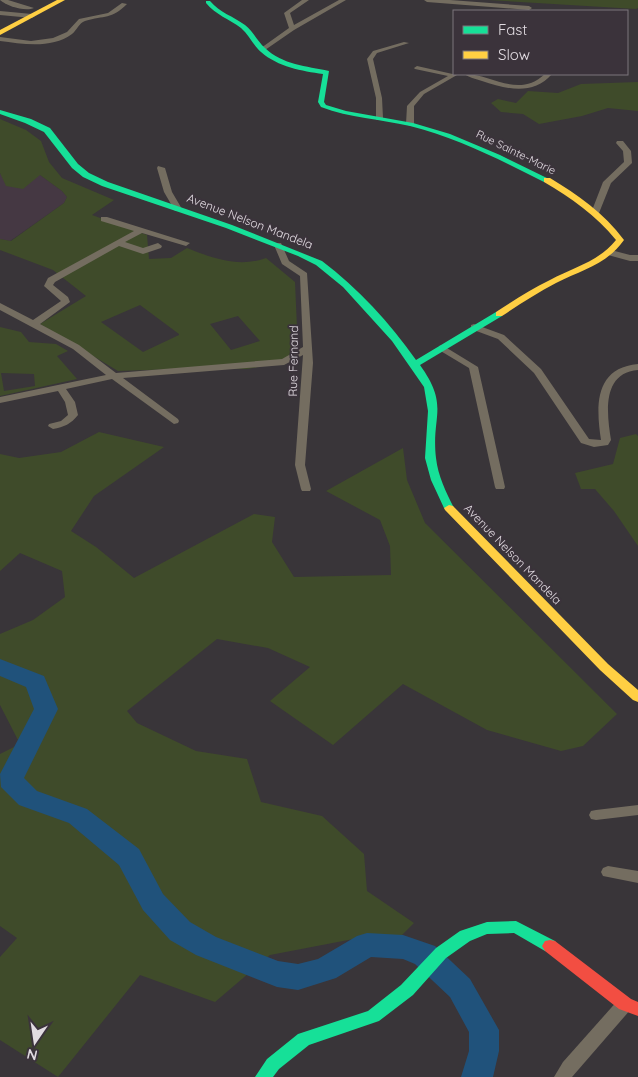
<svg xmlns="http://www.w3.org/2000/svg" width="638" height="1077" font-family="Quicksand,sans-serif">
<style>
.industrial{fill:#453843}
.green{fill:#3f4b2a;fill-rule:evenodd}
.lines{fill:none;stroke-linecap:round;stroke-linejoin:round}
.river{fill:#20527b;fill-rule:evenodd}
.street{fill:#746d60;fill-rule:evenodd}
.fast{fill:#16e098;fill-rule:evenodd}
.slow{fill:#ffcf43;fill-rule:evenodd}
.jam{fill:#f24e42;fill-rule:evenodd}
.labels{text-anchor:middle;dominant-baseline:central;stroke-width:4;stroke-linejoin:round;paint-order:stroke}
.far-street-label{font-size:11px;fill:#e1dbe1;stroke:#3b333b}
.street-label{font-size:12px;fill:#e1dbe1;stroke:#3b333b}
</style>
<rect width="100%" height="100%" fill="#393539"/>
<polygon class="industrial" points="0,174 40,175 62,191 67,197 64,203 10,241 0,239"/>
<g class="green">
<polygon points="488,0 638,0 638,8 636,9"/>
<polygon points="638,82 638,111 608,108 582,116 539,124 523,114 501,112 491,103 498,99 516,103 528,91 558,93 581,84"/>
<path d="M 0,119 L 26,130 L 41,141 L 49,162 L 62,178 L 114,200 L 92,215 L 147,235 L 149,259 L 171,258 L 187,248 C 212,258 239,268 266,258 L 295,282 L 298,351 L 281,363 L 247,369 L 207,368 L 118,371 L 40,324 L 86,296 L 53,270 L 0,250 L 0,239 L 11,241 L 64,203 L 67,197 L 62,191 L 40,175 L 23,189 L 6,186 L 0,173 ZM 140,305 L 179,334 L 179,335 L 143,352 L 101,322 ZM 238,316 L 260,341 L 231,350 L 210,324 Z"/>
<path d="M 0,327 L 21,332 L 29,342 L 56,344 L 68,351 L 57,356 L 77,379 L 0,396 ZM 1,373 L 34,374 L 35,386 L 4,391 Z"/>
<polygon points="99,432 164,447 94,496 71,531 96,547 134,578 254,514 275,517 272,542 294,577 391,575 390,546 380,520 326,491 403,448 407,480 425,523 617,714 583,746 561,751 487,730 403,684 333,745 270,701 310,667 268,648 217,639 127,711 137,723 196,751 247,759 261,802 322,816 364,854 367,891 414,923 398,939 369,936 270,955 215,1002 140,975 58,1077 0,1040 0,957 17,938 0,926 0,754 20,744 0,705 0,634 33,620 65,597 62,571 20,553 0,571 0,454 19,458 61,452"/>
<polygon points="636,434 638,436 638,546 614,511 595,489 581,489 575,473 613,464 620,438"/>
</g>
<g class="lines">
<polygon class="river" points="0,659 44,676 58,709 24,778 37,791 87,809 139,849 163,894 190,922 216,937 278,961 298,964 318,959 357,936 367,933 403,935 435,946 470,979 499,1030 499,1051 493,1077 461,1077 469,1051 469,1032 450,997 415,964 403,959 371,957 336,978 298,990 277,987 196,955 170,940 143,910 119,865 69,823 19,805 1,787 0,774 34,709 26,687 0,676"/>
<g class="street">
<path d="M 0,0 L 8,0 L 34,8 C 25,12 7,6 0,0 Z"/>
<polygon points="302,0 309,0 290,13 294,25 339,0 346,0 294,30 265,50 261,50 261,48 289,28 284,13"/>
<polygon points="424,0 450,0 529,6 532,8 529,10 427,2"/>
<path d="M 122,3 L 127,4 C 111,20 105,15 85,21 C 79,23 77,30 72,34 C 52,49 23,44 0,41 L 0,37 L 31,41 L 53,38 L 67,32 L 79,19 L 108,13 Z"/>
<polygon points="0,11 32,14 35,16 32,18 0,15"/>
<polygon points="404,42 409,43 377,53 373,59 382,98 383,118 376,120 376,98 367,59 373,51"/>
<polygon points="417,66 457,75 424,94 414,106 414,124 410,126 406,124 407,106 420,92 448,76 415,69 414,68"/>
<path d="M 464,74 C 493,74 518,99 545,74 L 552,74 C 533,96 506,89 482,81 C 476,79 468,77 464,74 Z"/>
<polygon points="617,141 623,141 631,151 632,163 611,183 599,213 592,215 591,213 603,182 624,162 623,151 616,143"/>
<polygon points="158,166 165,168 172,192 182,209 181,211 175,211 164,192 157,168"/>
<path d="M 101,217 L 107,217 L 190,243 L 186,246 L 142,233 L 125,242 L 143,248 L 158,243 L 162,246 L 161,248 L 143,254 L 119,246 L 55,282 L 53,285 L 68,297 L 70,302 L 40,324 L 79,345 L 116,373 L 282,359 L 303,347 L 300,276 L 282,264 L 274,245 L 275,243 L 281,243 L 289,261 L 307,273 L 313,363 L 305,465 L 311,489 L 310,491 L 302,491 L 301,489 L 295,465 L 303,355 L 284,365 L 123,378 L 178,419 L 179,421 L 178,423 L 174,424 L 112,379 L 66,389 L 75,402 L 78,415 C 71,424 64,427 53,429 L 48,426 L 49,424 L 61,421 L 68,415 L 65,402 L 58,391 L 0,403 L 0,397 L 106,375 L 73,349 L 0,310 L 0,303 L 33,320 L 61,301 L 44,286 L 48,278 L 134,231 L 101,221 Z"/>
<polygon points="611,250 630,255 638,255 638,261 630,261 608,255 607,253"/>
<path d="M 474,324 L 504,335 L 541,369 L 589,439 L 601,440 C 596,407 594,368 638,364 L 638,370 C 601,373 607,415 611,440 L 608,445 L 594,447 L 581,443 L 534,373 L 498,339 L 471,329 L 471,325 Z"/>
<polygon points="442,345 478,367 505,487 504,489 496,489 495,487 469,368 439,350 439,346"/>
<polygon points="638,805 638,815 596,820 591,819 589,815 591,811 596,810"/>
<polygon points="608,866 638,871 638,883 603,876 601,872 603,868"/>
<polygon points="625,997 631,999 633,1004 631,1009 572,1077 554,1077 563,1062 619,999"/>
</g>
<g class="fast">
<path d="M 206,1 L 210,1 C 220,13 233,16 245,25 C 253,31 257,41 265,48 C 283,65 306,66 329,71 L 324,102 L 326,105 L 346,111 L 413,123 L 450,134 L 500,155 L 551,180 L 544,182 C 501,160 457,138 410,126 C 380,119 350,118 321,107 L 318,102 L 323,74 C 302,71 278,67 261,52 C 253,45 249,35 241,28 C 229,19 216,15 206,3 Z"/>
<path d="M 0,110 L 31,119 L 50,128 L 78,164 L 89,173 L 108,182 L 232,225 L 322,261 C 358,288 390,323 416,360 L 496,312 L 502,312 L 502,316 L 420,365 C 450,407 431,415 436,458 C 438,476 446,492 454,508 L 453,510 L 449,511 L 444,508 L 431,480 L 425,458 L 428,411 L 424,387 L 392,341 L 343,287 L 316,265 L 298,256 L 226,228 L 102,186 L 83,177 L 72,168 L 44,132 L 25,123 L 0,114 Z"/>
<polygon points="516,921 555,941 558,946 555,951 550,952 545,951 514,933 487,934 470,941 446,958 413,995 379,1021 309,1045 279,1069 273,1077 255,1077 267,1059 298,1034 368,1011 401,985 436,948 460,931 487,922"/>
</g>
<g class="slow">
<polygon points="57,0 65,0 0,35 0,30"/>
<path d="M 544,178 L 550,178 C 578,195 604,213 624,240 C 605,266 583,269 556,283 C 537,293 520,304 502,316 L 496,316 L 496,312 C 513,301 531,289 550,280 C 574,267 598,262 616,240 C 596,215 571,198 544,182 Z"/>
<polygon points="449,505 453,506 608,664 638,690 638,702 633,700 600,670 445,510 444,508"/>
</g>
<polygon class="jam" points="550,940 555,941 631,999 638,1002 638,1016 619,1009 545,951 542,946 545,941"/>
</g>
<g class="labels">
<g class="far-street-label">
<text transform="translate(516 152) rotate(26)">Rue Sainte-Marie</text>
</g>
<g class="street-label">
<text transform="translate(250 221) rotate(21)">Avenue Nelson Mandela</text>
<text transform="translate(293 361) rotate(-89)">Rue Fernand</text>
<text transform="translate(513 554) rotate(46)">Avenue Nelson Mandela</text>
</g>
</g>
<rect x="453" y="10" width="175" height="65" fill="#3b333b" stroke="#7d767d"/>
<rect x="463" y="26" width="25" height="8" fill="#16e098" stroke="#7d767d"/>
<text x="498" y="35" font-size="15" fill="#e1dbe1">Fast</text>
<rect x="463" y="51" width="25" height="8" fill="#ffcf43" stroke="#7d767d"/>
<text x="498" y="60" font-size="15" fill="#e1dbe1">Slow</text>
<g transform="translate(35 1042) rotate(193)" stroke="#3b333b" stroke-width="4" paint-order="stroke">
<path d="M0-4L9 19L0 12L-9 19Z" fill="#e1dbe1"/>
<text y="-8" font-size="14" font-weight="bold" text-anchor="middle" fill="#e1dbe1">N</text>
</g>
</svg>
